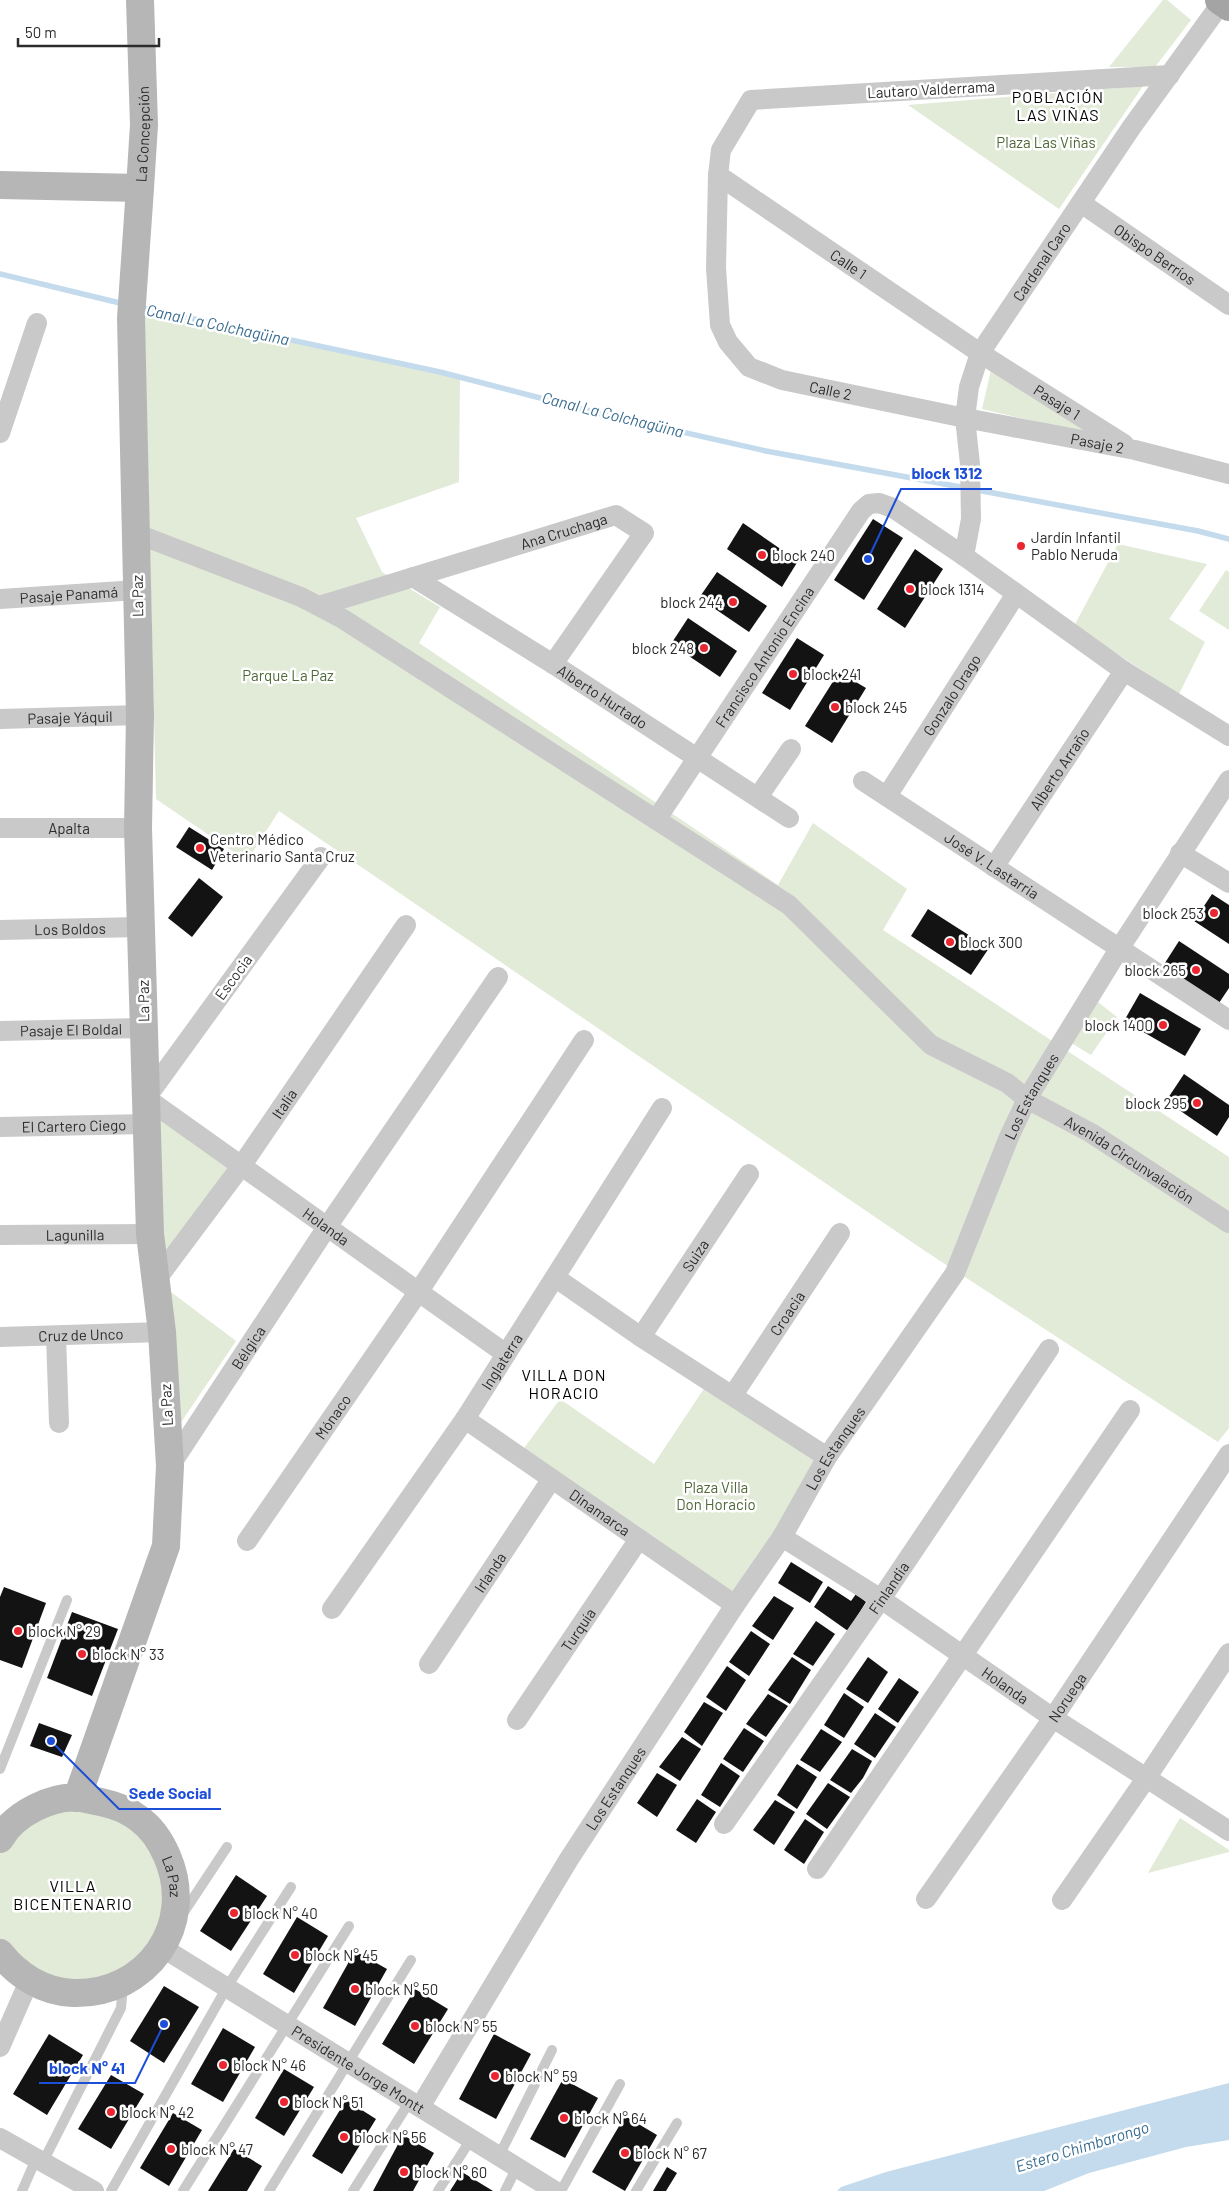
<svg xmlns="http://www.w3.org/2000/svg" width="1229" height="2191" font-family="Barlow,sans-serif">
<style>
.green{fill:#e2ead8}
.water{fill:#c3dbec}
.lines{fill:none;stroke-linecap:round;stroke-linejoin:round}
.stream{stroke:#c3dbec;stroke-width:5.5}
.building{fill:#131313}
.lane{stroke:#c9c9c9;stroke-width:10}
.street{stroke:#c9c9c9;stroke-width:20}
.secondary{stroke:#b6b6b6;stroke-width:28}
.primary{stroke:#a4a4a4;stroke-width:28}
.poi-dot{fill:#eb2630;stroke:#fff;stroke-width:2}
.labels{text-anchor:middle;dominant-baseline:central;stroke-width:5;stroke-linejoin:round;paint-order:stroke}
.street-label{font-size:15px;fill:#2c2c2c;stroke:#fff}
.park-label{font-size:15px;fill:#4e6838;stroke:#fff}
.poi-label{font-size:15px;fill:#2c2c2c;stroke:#fff;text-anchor:start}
.neighbourhood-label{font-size:16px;letter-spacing:1px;fill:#000;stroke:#fff}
.water-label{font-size:16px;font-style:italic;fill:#386c90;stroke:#fff}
.leader{fill:none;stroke:#1d4ed8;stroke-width:2}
.callout-dot{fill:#1d4ed8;stroke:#fff;stroke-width:2}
.callout-label{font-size:16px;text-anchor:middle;font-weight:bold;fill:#1d4ed8;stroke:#fff;stroke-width:5;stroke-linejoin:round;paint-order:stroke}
</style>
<rect width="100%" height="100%" fill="#fff"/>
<g class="green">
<polygon points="1163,0 1167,0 1191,20 1155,67 1109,67"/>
<polygon points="1143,86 1059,209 908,105"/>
<polygon points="144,309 460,377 459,482 356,518 382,572 440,607 419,643 778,885 813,823 907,889 883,930 1229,1157 1229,1428 1218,1442 925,1251 279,811 247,861 156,799"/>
<polygon points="991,370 1102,437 982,409"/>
<polygon points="1118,544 1207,564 1169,619 1205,642 1179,694 1074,626"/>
<polygon points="1226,570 1229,572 1229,630 1199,611"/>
<polygon points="1094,999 1117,1017 1091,1055 1068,1041"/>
<polygon points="151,1108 230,1164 159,1269"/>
<polygon points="159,1283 236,1341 169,1440"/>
<polygon points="707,1384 822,1457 734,1598 522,1451 560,1399 654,1464"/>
<polygon points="70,1804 132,1820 169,1873 164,1937 115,1985 51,1988 0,1947 0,1849 12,1832"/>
<polygon points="1180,1818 1229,1850 1229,1852 1148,1873"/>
</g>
<polygon class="water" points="1229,2083 1229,2140 1186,2147 1089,2173 1044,2191 837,2191 841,2187 886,2172"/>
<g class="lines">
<g class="stream">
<polyline points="0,274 124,304"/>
<polyline points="138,307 440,372 598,413 766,451 1198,531 1229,539"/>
</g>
</g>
<g class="building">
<polygon points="873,519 903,538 864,600 834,580"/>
<polygon points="743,523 798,561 782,587 727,549"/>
<polygon points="915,549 943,569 905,628 877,609"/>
<polygon points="717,572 767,606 749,632 699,598"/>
<polygon points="688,618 737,651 720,677 671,644"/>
<polygon points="797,638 824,655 790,710 762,693"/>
<polygon points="839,672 866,688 832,743 805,726"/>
<polygon points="189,827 224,849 212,870 176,847"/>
<polygon points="199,878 223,897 192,937 168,918"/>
<polygon points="1212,894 1229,905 1229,944 1194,921"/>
<polygon points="928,909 989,948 971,975 911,936"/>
<polygon points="1179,941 1229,974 1229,988 1219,1003 1163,966"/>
<polygon points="1140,993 1201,1029 1185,1056 1124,1021"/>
<polygon points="1184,1074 1229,1105 1229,1117 1217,1136 1166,1101"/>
<polygon points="791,1562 823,1582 810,1603 778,1583"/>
<polygon points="828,1586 851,1601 856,1594 866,1602 848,1631 814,1607"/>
<polygon points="4,1587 46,1603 22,1668 0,1660 0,1597"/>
<polygon points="774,1596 794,1608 773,1640 752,1626"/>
<polygon points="72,1612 118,1629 92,1696 47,1678"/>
<polygon points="816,1621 835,1634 813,1666 793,1654"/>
<polygon points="751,1631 770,1644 749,1676 729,1662"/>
<polygon points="792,1657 811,1670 790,1704 768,1690"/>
<polygon points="868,1657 888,1672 868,1703 846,1689"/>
<polygon points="727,1666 746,1680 726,1711 706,1697"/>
<polygon points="899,1678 919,1692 898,1723 878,1709"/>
<polygon points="844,1693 864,1707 844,1738 824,1725"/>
<polygon points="768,1694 788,1706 766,1737 746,1724"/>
<polygon points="704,1702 723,1713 702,1746 684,1732"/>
<polygon points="875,1713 896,1727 875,1758 854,1744"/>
<polygon points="39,1723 72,1735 62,1757 30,1746"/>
<polygon points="744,1728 764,1741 743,1772 723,1759"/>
<polygon points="821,1729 842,1742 820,1772 800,1760"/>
<polygon points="682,1737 701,1749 680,1781 659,1767"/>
<polygon points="852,1749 872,1761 863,1778 851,1793 830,1780"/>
<polygon points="721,1763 740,1776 720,1807 701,1795"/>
<polygon points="797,1764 817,1777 797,1809 777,1795"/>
<polygon points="657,1773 677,1785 657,1817 637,1803"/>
<polygon points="828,1783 850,1797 827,1829 806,1814"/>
<polygon points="697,1799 716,1812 696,1843 676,1830"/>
<polygon points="775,1800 795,1812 774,1845 753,1830"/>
<polygon points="805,1819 824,1832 804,1864 784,1850"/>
<polygon points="236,1875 267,1896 231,1951 200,1931"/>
<polygon points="297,1917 328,1936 294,1993 263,1974"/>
<polygon points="355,1951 387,1969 355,2026 323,2008"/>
<polygon points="164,1986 199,2007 164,2063 130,2041"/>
<polygon points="415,1989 448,2009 414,2064 382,2044"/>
<polygon points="223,2028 255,2047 223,2102 191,2084"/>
<polygon points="49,2034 83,2055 47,2115 13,2094"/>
<polygon points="494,2034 531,2054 496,2119 459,2099"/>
<polygon points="284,2069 314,2087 284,2136 255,2118"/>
<polygon points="111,2075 144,2094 111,2149 78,2129"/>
<polygon points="563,2079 598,2098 565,2158 530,2139"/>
<polygon points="346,2100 376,2119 342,2174 312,2156"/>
<polygon points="173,2113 202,2130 169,2186 140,2168"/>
<polygon points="625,2116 657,2135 625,2191 592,2172"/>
<polygon points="403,2135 434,2153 413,2191 373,2191"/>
<polygon points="234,2149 262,2166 247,2191 208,2191"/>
<polygon points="667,2167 677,2173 666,2191 653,2191"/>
<polygon points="462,2172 493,2191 450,2191"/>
</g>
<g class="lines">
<g class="lane">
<polyline points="0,1769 67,1600"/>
<polyline points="182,1915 227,1847"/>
<polyline points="499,2156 552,2050"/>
<polyline points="43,2162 121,2008 123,1985"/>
<polyline points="22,2191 36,2159"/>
<polyline points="111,2191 227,1987 291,1887"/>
<polyline points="183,2191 349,1926"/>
<polyline points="269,2191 411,1960"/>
<polyline points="353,2191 410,2101"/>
<polyline points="438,2191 471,2139"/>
<polyline points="505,2191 517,2167"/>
<polyline points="561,2191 620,2084"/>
<polyline points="636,2191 677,2123"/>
</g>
<g class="street">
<path id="s1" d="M 1170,75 L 751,100 L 721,150 L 718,175 L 716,268 L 720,325 L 728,342 L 749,367 L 782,380 L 965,418 L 1135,450 L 1229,474"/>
<path id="s2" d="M 718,175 L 980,353 L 1124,444"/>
<path id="s3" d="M 1081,203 L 1229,305"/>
<polyline points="0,433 37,323"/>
<path id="s4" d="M 135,533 L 301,597 L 343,619 L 789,905 L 931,1045 L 1007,1083 L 1027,1099 L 1091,1133 L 1229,1223"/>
<path id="s5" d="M 964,556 L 971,519 L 970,464 L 965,418 L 969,387 L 980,353 L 1131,128 L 1222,2"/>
<path id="s6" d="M 413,577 L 553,664 L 789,818"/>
<path id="s7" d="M 0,599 L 137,590"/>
<path id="s8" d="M 319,606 L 616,515 L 644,533 L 553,664"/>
<path id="s9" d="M 0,719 L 140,715"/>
<path id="s10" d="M 863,781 L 1229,1020"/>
<path id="s11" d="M 887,796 L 1016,594"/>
<polyline points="758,797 791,749"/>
<path id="s12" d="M 656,820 L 861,511 L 869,504 L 879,503 L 893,508 L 964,556 L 1124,671 L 1229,736"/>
<path id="s13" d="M 0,828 L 138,828"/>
<polyline points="1180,853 1229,883"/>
<path id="s14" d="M 321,857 L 146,1098 L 506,1354"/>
<path id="s15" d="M 994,867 L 1124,671"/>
<path id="s16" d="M 0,930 L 141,927"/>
<path id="s17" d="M 0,1031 L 143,1028"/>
<path id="s18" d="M 0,1127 L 147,1124"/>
<path id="s19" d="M 0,1235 L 150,1234"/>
<polyline points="556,1278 641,1337 827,1457"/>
<path id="s20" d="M 156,1280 L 242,1165 L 406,925"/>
<polyline points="56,1336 59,1423"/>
<path id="s21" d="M 0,1337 L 162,1332"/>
<path id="s22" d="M 641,1337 L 749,1174"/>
<path id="s23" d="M 733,1395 L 840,1233"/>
<path id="s24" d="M 465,1419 L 735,1605"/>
<path id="s25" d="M 170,1466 L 327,1227 L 498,977"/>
<path id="s26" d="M 782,1537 L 881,1599 L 1053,1718 L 1229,1831"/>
<path id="s27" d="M 247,1541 L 419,1291 L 584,1040"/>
<path id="s28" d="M 332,1609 L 465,1419 L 662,1108"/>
<path id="s29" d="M 429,1664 L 551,1480"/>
<path id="s30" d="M 517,1720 L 639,1539"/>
<path id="s31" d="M 724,1824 L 881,1599 L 1049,1349"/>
<polyline points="817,1869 1130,1410"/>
<path id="s32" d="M 926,1899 L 1053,1718 L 1229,1454"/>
<polyline points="1062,1900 1147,1777 1229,1653"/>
<path id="s33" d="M 163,1948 L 555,2191"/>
<polyline points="0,2047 29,1981"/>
<path id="s34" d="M 420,2107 L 569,1859 L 735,1605 L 782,1537 L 827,1457 L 955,1273 L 1009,1137 L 1027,1099 L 1119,949 L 1229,780"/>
<polyline points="0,2138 94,2191"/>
</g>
<g class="secondary">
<path id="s35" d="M 0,185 L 140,188 L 144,125 L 140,0"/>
<polyline points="77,1798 166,1546 170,1466 162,1332 150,1234 138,828 140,715 131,318 140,188"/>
<path id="s36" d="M 0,1839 C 14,1814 53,1794 81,1798 C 102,1802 121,1805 138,1818 C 151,1827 161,1842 167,1856 C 197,1925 147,1995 73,1993 C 44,1992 18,1976 0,1953"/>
</g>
<polyline class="primary" points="1219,0 1229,7"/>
</g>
<g class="poi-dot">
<circle cx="1021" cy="546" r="5"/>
<circle cx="762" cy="555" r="5"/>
<circle cx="910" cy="589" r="5"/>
<circle cx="733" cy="602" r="5"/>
<circle cx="704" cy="648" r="5"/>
<circle cx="793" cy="674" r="5"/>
<circle cx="835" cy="707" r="5"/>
<circle cx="200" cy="848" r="5"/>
<circle cx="1214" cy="913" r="5"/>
<circle cx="950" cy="942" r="5"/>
<circle cx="1196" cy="970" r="5"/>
<circle cx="1163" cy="1025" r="5"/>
<circle cx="1197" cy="1103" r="5"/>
<circle cx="18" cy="1631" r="5"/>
<circle cx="82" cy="1654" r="5"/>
<circle cx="234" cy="1913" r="5"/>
<circle cx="295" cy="1955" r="5"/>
<circle cx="355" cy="1989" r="5"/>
<circle cx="415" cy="2026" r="5"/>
<circle cx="223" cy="2065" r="5"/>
<circle cx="495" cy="2076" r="5"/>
<circle cx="284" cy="2102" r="5"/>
<circle cx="111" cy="2112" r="5"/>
<circle cx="564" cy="2118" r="5"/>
<circle cx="344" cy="2137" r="5"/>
<circle cx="171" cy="2149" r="5"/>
<circle cx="625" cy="2153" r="5"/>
<circle cx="404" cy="2172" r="5"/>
</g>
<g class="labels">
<g class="street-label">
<text transform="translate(931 89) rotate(-3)">Lautaro Valderrama</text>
<text stroke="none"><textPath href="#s35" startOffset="194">La Concepción</textPath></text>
<text stroke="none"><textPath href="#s3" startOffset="90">Obispo Berríos</textPath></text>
<text stroke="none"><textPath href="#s5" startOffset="316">Cardenal Caro</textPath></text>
<text stroke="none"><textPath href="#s2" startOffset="158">Calle 1</textPath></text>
<text stroke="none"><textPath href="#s1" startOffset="790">Calle 2</textPath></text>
<text stroke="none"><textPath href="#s2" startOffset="408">Pasaje 1</textPath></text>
<text stroke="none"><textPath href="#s1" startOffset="1062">Pasaje 2</textPath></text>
<text stroke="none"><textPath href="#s8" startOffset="256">Ana Cruchaga</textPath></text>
<text stroke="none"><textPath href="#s7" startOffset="69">Pasaje Panamá</textPath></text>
<text transform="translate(137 596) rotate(-91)">La Paz</text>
<text stroke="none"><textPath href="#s12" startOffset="196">Francisco Antonio Encina</textPath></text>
<text stroke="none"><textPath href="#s11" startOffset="120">Gonzalo Drago</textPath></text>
<text stroke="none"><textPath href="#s6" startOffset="224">Alberto Hurtado</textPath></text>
<text stroke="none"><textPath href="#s9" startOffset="70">Pasaje Yáquil</textPath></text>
<text stroke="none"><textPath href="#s15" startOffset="118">Alberto Arraño</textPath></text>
<text stroke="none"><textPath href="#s13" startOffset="69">Apalta</textPath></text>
<text stroke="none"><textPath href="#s10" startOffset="154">José V. Lastarria</textPath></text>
<text stroke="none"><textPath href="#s16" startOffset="70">Los Boldos</textPath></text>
<text transform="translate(233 977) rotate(-54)">Escocia</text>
<text transform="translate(143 1001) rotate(-91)">La Paz</text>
<text stroke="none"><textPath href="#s17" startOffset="71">Pasaje El Boldal</textPath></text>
<text stroke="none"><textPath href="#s34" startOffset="1184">Los Estanques</textPath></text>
<text stroke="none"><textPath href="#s20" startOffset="218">Italia</textPath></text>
<text stroke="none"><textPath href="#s18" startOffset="74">El Cartero Ciego</textPath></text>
<text stroke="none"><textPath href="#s4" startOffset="1184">Avenida Circunvalación</textPath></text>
<text stroke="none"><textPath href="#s14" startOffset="519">Holanda</textPath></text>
<text stroke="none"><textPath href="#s19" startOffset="75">Lagunilla</textPath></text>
<text stroke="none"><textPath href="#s22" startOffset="98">Suiza</textPath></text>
<text stroke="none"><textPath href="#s23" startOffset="98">Croacia</textPath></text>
<text stroke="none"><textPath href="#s21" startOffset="81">Cruz de Unco</textPath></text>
<text stroke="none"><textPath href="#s25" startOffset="142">Bélgica</textPath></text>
<text stroke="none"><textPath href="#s28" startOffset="300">Inglaterra</textPath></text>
<text transform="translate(166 1405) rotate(-93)">La Paz</text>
<text stroke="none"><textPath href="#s27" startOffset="151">Mónaco</textPath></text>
<text stroke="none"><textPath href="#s34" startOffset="779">Los Estanques</textPath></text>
<text stroke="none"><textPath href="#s24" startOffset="164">Dinamarca</textPath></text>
<text stroke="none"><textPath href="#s29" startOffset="110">Irlanda</textPath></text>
<text stroke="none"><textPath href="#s31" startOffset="288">Finlandia</textPath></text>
<text stroke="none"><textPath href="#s30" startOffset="109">Turquía</textPath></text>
<text stroke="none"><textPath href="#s26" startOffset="268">Holanda</textPath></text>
<text stroke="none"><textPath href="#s32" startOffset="246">Noruega</textPath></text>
<text stroke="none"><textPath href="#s34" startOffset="374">Los Estanques</textPath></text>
<text stroke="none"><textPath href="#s36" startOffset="226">La Paz</textPath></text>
<text stroke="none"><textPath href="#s33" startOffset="230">Presidente Jorge Montt</textPath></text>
</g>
<g class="park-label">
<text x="1046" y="142">Plaza Las Viñas</text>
<text x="288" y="675">Parque La Paz</text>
<text x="716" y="1487">Plaza Villa<tspan x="716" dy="17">Don Horacio</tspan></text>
</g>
<g class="poi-label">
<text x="1031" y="537">Jardín Infantil<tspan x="1031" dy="17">Pablo Neruda</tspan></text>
<text x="772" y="555">block 240</text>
<text x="920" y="589">block 1314</text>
<text x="723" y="602" text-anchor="end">block 244</text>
<text x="694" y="648" text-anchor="end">block 248</text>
<text x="803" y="674">block 241</text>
<text x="845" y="707">block 245</text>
<text x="210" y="839">Centro Médico<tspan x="210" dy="17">Veterinario Santa Cruz</tspan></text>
<text x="1204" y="913" text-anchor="end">block 253</text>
<text x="960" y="942">block 300</text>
<text x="1186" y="970" text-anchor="end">block 265</text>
<text x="1153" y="1025" text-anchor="end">block 1400</text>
<text x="1187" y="1103" text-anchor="end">block 295</text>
<text x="28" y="1631">block N° 29</text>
<text x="92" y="1654">block N° 33</text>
<text x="244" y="1913">block N° 40</text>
<text x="305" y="1955">block N° 45</text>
<text x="365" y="1989">block N° 50</text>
<text x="425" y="2026">block N° 55</text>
<text x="233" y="2065">block N° 46</text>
<text x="505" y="2076">block N° 59</text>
<text x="294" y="2102">block N° 51</text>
<text x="121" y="2112">block N° 42</text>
<text x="574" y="2118">block N° 64</text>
<text x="354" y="2137">block N° 56</text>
<text x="181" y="2149">block N° 47</text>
<text x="635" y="2153">block N° 67</text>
<text x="414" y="2172">block N° 60</text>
</g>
<g class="neighbourhood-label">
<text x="1058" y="96">POBLACIÓN<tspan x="1058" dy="18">LAS VIÑAS</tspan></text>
<text x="564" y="1374">VILLA DON<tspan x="564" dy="18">HORACIO</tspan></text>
<text x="73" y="1885">VILLA<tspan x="73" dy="18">BICENTENARIO</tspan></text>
</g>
<g class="water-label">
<text transform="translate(218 324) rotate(12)">Canal La Colchagüina</text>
<text transform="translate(613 414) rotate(14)">Canal La Colchagüina</text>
<text transform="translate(1082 2146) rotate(-17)">Estero Chimbarongo</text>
</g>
</g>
<path class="leader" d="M868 559L901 489H992M51 1741L119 1809H221M164 2024L135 2083H39"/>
<g class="callout-dot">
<circle cx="868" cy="559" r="5"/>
<circle cx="51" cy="1741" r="5"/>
<circle cx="164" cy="2024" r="5"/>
</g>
<g class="callout-label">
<text x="947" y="479">block 1312</text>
<text x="170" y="1799">Sede Social</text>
<text x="87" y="2074">block N° 41</text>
</g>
<path d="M18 38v8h141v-8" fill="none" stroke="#2c2c2c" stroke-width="2.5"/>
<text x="25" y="38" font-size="15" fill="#2c2c2c" stroke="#ffffff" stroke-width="4" paint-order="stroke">50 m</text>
</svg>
